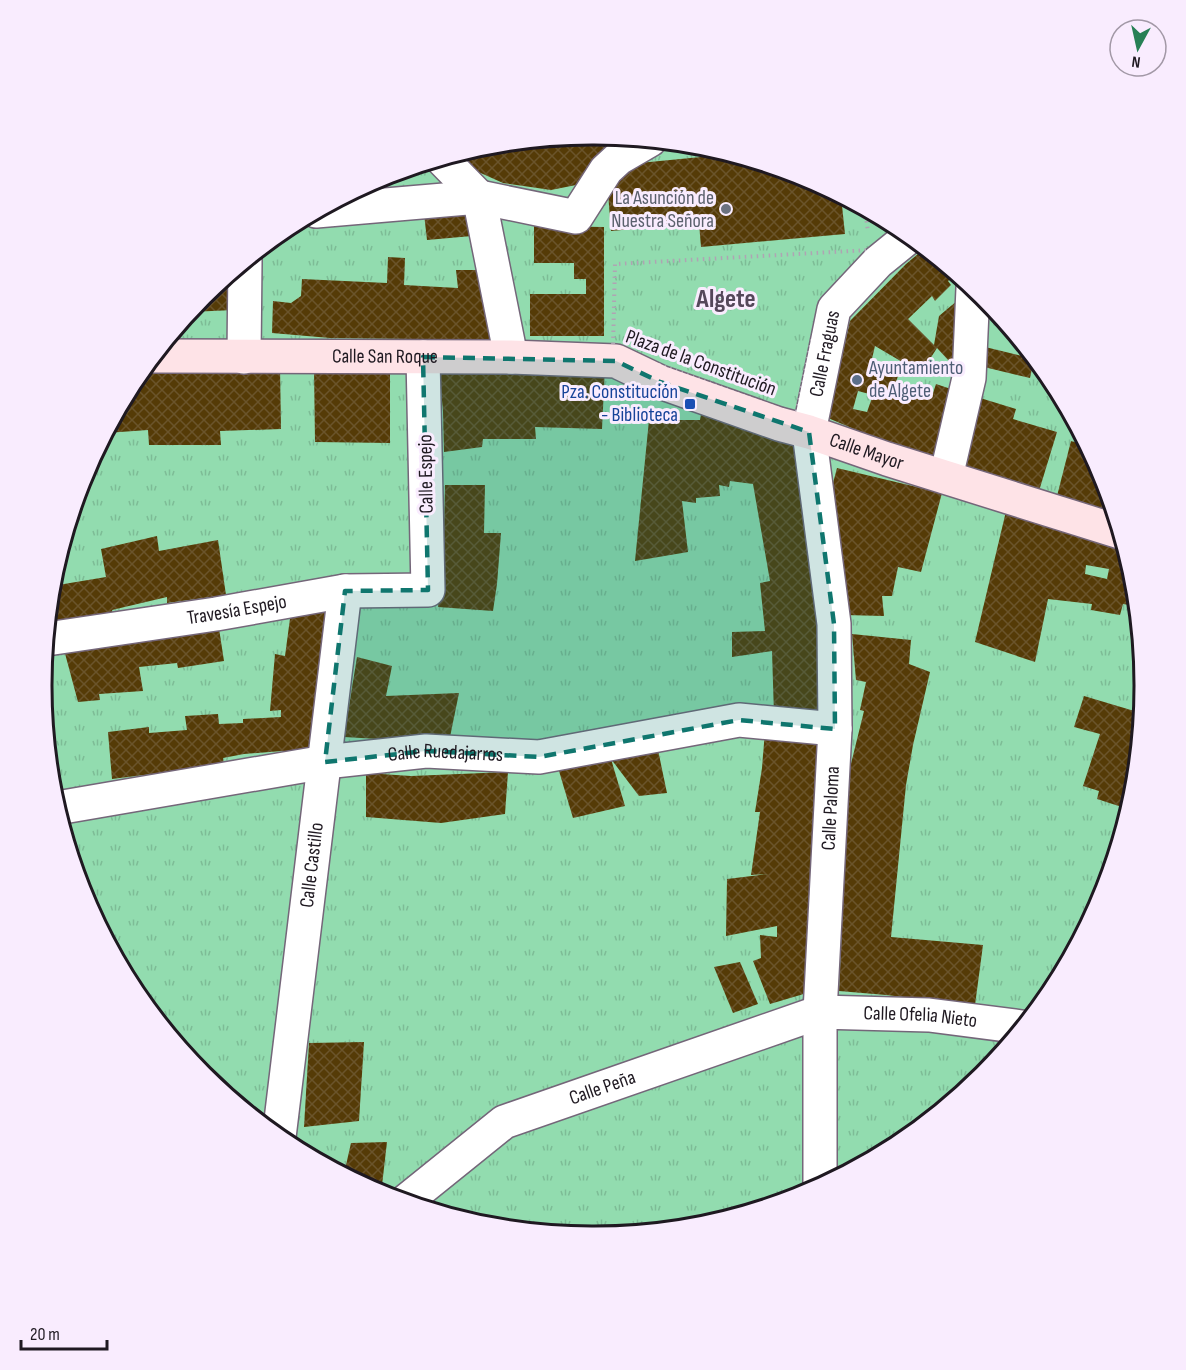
<svg xmlns="http://www.w3.org/2000/svg" width="1186" height="1370" font-family="'Sofia Sans Condensed',sans-serif">
<style>
.park{fill:url(#park-tufts)}
.building{fill:url(#building-cross-hatch);fill-rule:evenodd}
.lines{fill:none;stroke-linecap:round;stroke-linejoin:round}
.street-casing{stroke:#746679;stroke-width:36}
.secondary-casing{stroke:#746679;stroke-width:36}
.path{stroke:#afa4b3;stroke-width:4;stroke-dasharray:1.5 4.5;stroke-linecap:butt}
.street{stroke:#fff;stroke-width:33}
.secondary{stroke:#fee3e7;stroke-width:33}
.marked{fill:#0f766e;fill-opacity:0.2;stroke:#0f766e;stroke-width:4.5;stroke-dasharray:12 8;stroke-linejoin:round}
.worship-dot{fill:#6b7280;stroke:#f9ecfe;stroke-width:2}
.service-dot{fill:#5c6f8a;stroke:#f9ecfe;stroke-width:2}
.transit-dot{fill:#1a4fb4;stroke:#f9ecfe;stroke-width:2}
.labels{text-anchor:middle;dominant-baseline:central;stroke-width:6;stroke-linejoin:round;paint-order:stroke}
.worship-label{font-size:20px;fill:#5b616d;stroke:#f9ecfe;text-anchor:end}
.street-label{font-size:20px;fill:#1f1921;stroke:#f9ecfe}
.service-label{font-size:20px;fill:#4e5e75;stroke:#f9ecfe;text-anchor:start}
.transit-label{font-size:20px;fill:#164399;stroke:#f9ecfe;text-anchor:end}
.district-label{font-size:26px;font-weight:bold;fill:#54475a;stroke:#f9ecfe}
.rim{fill:none;stroke:#1f1921;stroke-width:3}
</style>
<defs>
<pattern id="park-tufts" width="24" height="20" patternUnits="userSpaceOnUse" patternTransform="scale(1.5)"><rect width="24" height="20" fill="#92dcaf"/><path d="M3 7l-1-3M5 7V3M7 7l1-3M15 17l-1-3M17 17v-4M19 17l1-3" fill="none" stroke="#7dbc96"/></pattern>
<pattern id="building-cross-hatch" width="8" height="8" patternUnits="userSpaceOnUse" patternTransform="scale(1.5)"><rect width="8" height="8" fill="#553b07"/><path d="M0 0l8 8M0 8l8-8" fill="none" stroke="#6a542b"/></pattern>
</defs>
<rect width="100%" height="100%" fill="#f9ecfe"/>
<circle class="park" cx="593" cy="685" r="549"/>
<g class="building">
<polygon points="593,134 616,136 616,152 599,152 596,181 551,190 503,183 456,162 449,156 486,145"/>
<polygon points="732,154 804,176 841,196 845,234 701,247 699,223 611,231 607,180 639,163"/>
<polygon points="467,201 472,236 427,240 423,205"/>
<polygon points="534,226 604,227 604,336 530,336 530,294 586,294 586,279 574,279 574,263 534,263"/>
<path d="M 925,248 L 956,274 L 948,281 L 951,285 L 935,301 L 932,296 L 908,319 L 934,345 L 939,316 L 964,295 L 961,374 L 937,348 L 921,373 L 875,346 L 870,367 L 899,373 L 895,385 L 932,396 L 936,384 L 957,391 L 937,458 L 861,432 L 828,418 L 850,321 L 906,264 ZM 858,391 L 873,395 L 867,412 L 853,409 Z"/>
<polygon points="388,257 405,258 404,285 458,288 456,270 483,270 490,340 330,338 272,333 273,301 291,303 301,296 302,279 387,283"/>
<polygon points="231,273 233,310 190,312 204,295"/>
<polygon points="981,346 1034,359 1030,378 984,367"/>
<polygon points="439,364 605,367 602,429 535,427 536,439 483,439 482,447 444,452 443,412"/>
<polygon points="218,366 280,366 281,429 220,431 221,445 149,445 148,430 106,433 135,379 142,370"/>
<polygon points="314,368 390,370 390,443 315,442"/>
<polygon points="977,397 1016,409 1013,419 1057,432 1039,491 961,465"/>
<polygon points="701,414 731,421 798,442 822,573 822,715 774,715 772,651 732,657 732,632 765,631 760,583 770,581 753,484 730,481 729,487 719,485 720,496 696,498 696,503 682,501 688,552 635,561 649,420 700,420"/>
<polygon points="1071,441 1087,446 1102,474 1115,515 1057,496"/>
<polygon points="837,468 942,493 921,572 898,567 892,596 882,596 884,616 844,615 828,502"/>
<polygon points="445,485 485,485 484,533 501,533 497,584 493,611 438,607 444,532"/>
<path d="M 1007,507 L 1122,541 L 1133,578 L 1136,606 L 1123,604 L 1120,615 L 1091,610 L 1092,604 L 1048,599 L 1035,662 L 975,642 ZM 1086,565 L 1109,569 L 1107,579 L 1085,574 Z"/>
<polygon points="157,536 159,551 218,540 226,595 167,603 167,597 112,610 113,615 48,627 52,586 106,577 101,549"/>
<polygon points="336,606 317,751 282,751 244,754 223,758 224,765 112,779 108,732 149,727 149,733 187,730 185,716 218,714 219,724 243,723 243,719 281,717 281,710 270,711 275,654 285,656 291,611"/>
<polygon points="218,622 224,661 178,668 177,663 139,667 143,691 99,694 100,700 78,702 63,646"/>
<polygon points="852,634 911,640 909,664 930,672 913,745 906,785 891,937 983,945 975,1005 886,995 839,991 849,772 864,711 860,710 866,682 856,680"/>
<polygon points="357,657 392,666 386,696 459,693 450,737 378,739 344,737"/>
<polygon points="1084,696 1141,713 1133,793 1128,809 1097,799 1099,791 1083,786 1100,734 1074,727"/>
<polygon points="765,731 823,733 807,993 770,1004 753,961 761,958 760,935 777,937 777,926 726,936 727,879 769,874 751,875 760,812 755,812 762,768"/>
<polygon points="658,750 667,793 639,796 611,759"/>
<polygon points="611,759 625,806 573,818 559,771"/>
<polygon points="508,772 505,814 441,823 366,817 366,773 411,776"/>
<polygon points="740,962 758,1004 733,1013 714,967"/>
<polygon points="364,1042 359,1121 304,1127 309,1043"/>
<polygon points="387,1142 381,1194 344,1174 351,1143"/>
</g>
<g class="lines">
<g class="street-casing">
<g id="street">
<polyline points="441,158 479,197 511,357"/>
<polyline points="316,211 479,197 576,217 606,170 619,158 650,140"/>
<polyline points="244,357 245,261"/>
<polyline points="946,477 969,378 973,288"/>
<path id="s1" d="M 47,639 L 216,614 L 345,591 L 428,590 L 423,357"/>
<path id="s2" d="M 57,808 L 325,762 L 426,751 L 539,757 L 739,720 L 835,729"/>
<path id="s3" d="M 279,1137 L 345,591"/>
<path id="s4" d="M 820,1186 L 820,1012 L 835,729 L 834,624 L 809,432 L 834,309 L 878,262 L 910,236"/>
<path id="s5" d="M 406,1201 L 504,1122 L 820,1012 L 929,1015 L 1022,1027"/>
</g>
</g>
<g class="secondary-casing">
<g id="secondary">
<path id="s6" d="M 154,356 L 511,357 L 616,361 L 660,382 L 779,424 L 809,432 L 887,459 L 1120,532"/>
</g>
</g>
<g class="path">
<polyline points="865,209 868,232"/>
<polygon points="870,250 823,308 811,344 796,415 613,348 615,264"/>
</g>
<use href="#street" class="street"/>
<use href="#secondary" class="secondary"/>
</g>
<path class="marked" d="M 423,357 L 616,361 L 660,382 L 809,432 L 834,624 L 835,729 L 739,720 L 539,757 L 426,751 L 325,762 L 345,591 L 428,590 Z"/>
<circle class="worship-dot" cx="726" cy="209" r="6"/>
<circle class="service-dot" cx="857" cy="380" r="6"/>
<rect class="transit-dot" x="684" y="398" width="12" height="12" rx="3"/>
<g class="labels">
<g class="worship-label">
<text x="714" y="198">La Asunción de<tspan x="714" dy="23">Nuestra Señora</tspan></text>
</g>
<g class="street-label">
<text stroke="none"><textPath href="#s4" startOffset="836">Calle Fraguas</textPath></text>
<text stroke="none"><textPath href="#s6" startOffset="231">Calle San Roque</textPath></text>
<text transform="translate(701 363) rotate(20)">Plaza de la Constitución</text>
<text stroke="none"><textPath href="#s6" startOffset="729">Calle Mayor</textPath></text>
<text transform="translate(426 474) rotate(-91)">Calle Espejo</text>
<text stroke="none"><textPath href="#s1" startOffset="192">Travesía Espejo</textPath></text>
<text stroke="none"><textPath href="#s2" startOffset="393">Calle Ruedajarros</textPath></text>
<text stroke="none"><textPath href="#s4" startOffset="378">Calle Paloma</textPath></text>
<text stroke="none"><textPath href="#s3" startOffset="274">Calle Castillo</textPath></text>
<text stroke="none"><textPath href="#s5" startOffset="561">Calle Ofelia Nieto</textPath></text>
<text stroke="none"><textPath href="#s5" startOffset="230">Calle Peña</textPath></text>
</g>
<g class="service-label">
<text x="869" y="368">Ayuntamiento<tspan x="869" dy="23">de Algete</tspan></text>
</g>
<g class="transit-label">
<text x="678" y="392">Pza. Constitución<tspan x="678" dy="23">- Biblioteca</tspan></text>
</g>
<g class="district-label">
<text x="726" y="299">Algete</text>
</g>
</g>
<path d="M0 0H1186V1370H0ZM592 145H594A540 540 0 0 1 1134 685V686A540 540 0 0 1 594 1226H592A540 540 0 0 1 52 686V685A540 540 0 0 1 592 145Z" fill="#f9ecfe" fill-rule="evenodd"/>
<path class="rim" d="M592 145H594A540 540 0 0 1 1134 685V686A540 540 0 0 1 594 1226H592A540 540 0 0 1 52 686V685A540 540 0 0 1 592 145Z"/>
<g transform="translate(1138 48) rotate(188)"><circle r="28" fill="#f9ecfe" stroke="#a298a6" stroke-width="1.5"/>
<path d="M0-4.5L10 22L0 15L-10 22Z" fill="#278055"/>
<text y="-9" font-size="16" font-weight="bold" text-anchor="middle" fill="#1f1921">N</text>
</g>
<path d="M21 1340v9h86v-9" fill="none" stroke="#1f1921" stroke-width="3"/>
<text x="30" y="1340" font-size="18" fill="#1f1921" stroke="#f9ecfe" stroke-width="4.5" paint-order="stroke">20 m</text>
</svg>
